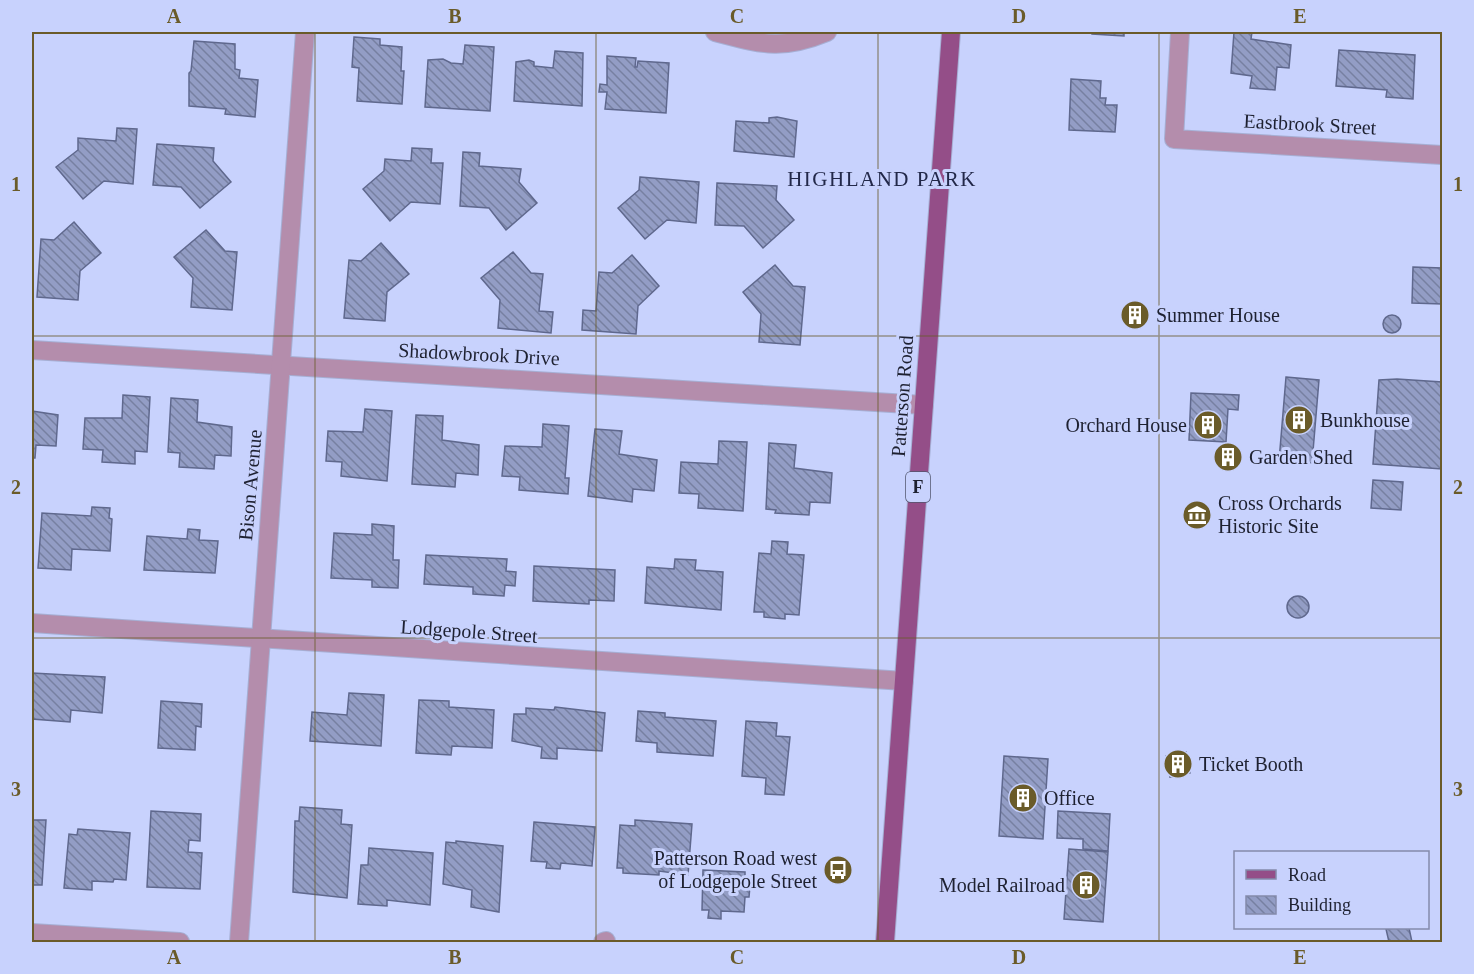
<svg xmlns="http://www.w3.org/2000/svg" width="1474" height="974" font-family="Georgia,serif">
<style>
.building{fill:url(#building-back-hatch);stroke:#5f688d;stroke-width:1.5}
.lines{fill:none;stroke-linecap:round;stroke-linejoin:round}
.street-casing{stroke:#a6afd4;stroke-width:20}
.primary-casing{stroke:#a6afd4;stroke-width:20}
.street{stroke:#b48dac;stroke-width:18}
.primary{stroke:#944e88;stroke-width:18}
.grid{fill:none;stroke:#6a5b29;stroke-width:1.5;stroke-opacity:0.55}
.labels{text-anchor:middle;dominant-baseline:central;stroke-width:6;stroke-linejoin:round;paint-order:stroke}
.shield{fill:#c8d2fd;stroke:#51566e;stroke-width:1.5}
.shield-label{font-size:18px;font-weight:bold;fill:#1e2131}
.street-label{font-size:20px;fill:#1e2131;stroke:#c8d2fd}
.poi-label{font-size:20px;fill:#1e2131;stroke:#c8d2fd;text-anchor:start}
.neighbourhood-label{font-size:21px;letter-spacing:1.5px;fill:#222849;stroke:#c8d2fd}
.neatline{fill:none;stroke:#6a5b29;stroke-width:2}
.grid-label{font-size:20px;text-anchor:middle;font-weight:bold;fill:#6a5b29}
</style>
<defs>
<pattern id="building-back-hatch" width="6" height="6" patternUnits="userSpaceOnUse" patternTransform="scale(1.5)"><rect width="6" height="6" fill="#939dc5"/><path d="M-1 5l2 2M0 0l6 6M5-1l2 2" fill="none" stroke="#7780a1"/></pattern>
</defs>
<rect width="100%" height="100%" fill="#c8d2fd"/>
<g class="building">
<polygon points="1092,32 1124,32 1124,36 1092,34"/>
<polygon points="1234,32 1252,32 1251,39 1291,45 1289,68 1277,67 1275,90 1250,88 1252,76 1231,73"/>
<polygon points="354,37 380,39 380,45 402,47 401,71 404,71 402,104 357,101 359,68 352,67"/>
<polygon points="194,41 235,44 235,69 240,70 239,78 258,80 255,117 225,114 226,109 189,106 189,73 191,71"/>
<polygon points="465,45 494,47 490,111 425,107 428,60 443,59 451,63 463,64"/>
<polygon points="1339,50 1415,55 1413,99 1386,97 1387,90 1336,86"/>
<polygon points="555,51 583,53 582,106 514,101 516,62 529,60 534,62 534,66 553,68"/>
<polygon points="607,56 636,58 635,67 637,67 638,61 669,63 666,113 605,109 607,92 599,92 600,84 607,85"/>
<polygon points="1071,79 1101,81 1100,98 1106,98 1105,105 1117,105 1115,132 1069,130"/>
<polygon points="777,117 797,121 794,157 734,151 736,121 769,123 769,118"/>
<polygon points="117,128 137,129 133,184 104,181 83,199 56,167 78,150 78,138 116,141"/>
<polygon points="157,144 214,148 213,161 231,182 200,208 181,187 153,185"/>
<polygon points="412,148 432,149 431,163 443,163 440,204 411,202 390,221 363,189 384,171 385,159 411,161"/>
<polygon points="463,152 480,153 479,166 521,169 519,182 537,203 506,230 489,208 460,206"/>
<polygon points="640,177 699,182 696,223 667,220 645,239 618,208 639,190"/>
<polygon points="717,183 777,186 776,200 794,220 763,248 744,226 715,225"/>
<polygon points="74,222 101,253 80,271 78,300 37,297 41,239 54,240"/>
<polygon points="206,230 225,251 237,252 232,310 191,307 193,278 174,257"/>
<polygon points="381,243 409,274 387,292 385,321 344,318 349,260 361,261"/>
<polygon points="513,252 531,273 543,274 539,311 553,312 551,333 498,328 500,300 481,278"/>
<polygon points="632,255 659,286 638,306 636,334 582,330 583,310 596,311 599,272 612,273"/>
<polygon points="775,265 793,286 805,287 800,345 759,342 761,314 743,292"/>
<polygon points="1413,267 1442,268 1442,304 1412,303"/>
<polygon points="1131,307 1141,308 1145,316 1140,324 1130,323 1126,315"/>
<circle cx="1392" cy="324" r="9"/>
<polygon points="1286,377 1319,380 1312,463 1279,461"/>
<polygon points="1397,379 1442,382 1442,469 1373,464 1379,380"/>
<polygon points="1191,393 1239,395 1238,410 1228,409 1226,442 1189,440"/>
<polygon points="123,395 150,397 147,452 135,451 135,464 102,462 103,450 83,449 85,418 122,418"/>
<polygon points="171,398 198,400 197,422 232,427 231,456 215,455 214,469 179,467 180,453 168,452"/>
<polygon points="365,409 392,411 387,481 341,476 342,462 326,461 328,431 363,432"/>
<polygon points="32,411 58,415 56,446 36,445 35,458 32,458"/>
<polygon points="416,415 443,416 442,440 479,445 478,475 456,473 455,487 412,484"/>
<polygon points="543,424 569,426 565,478 569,478 568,494 519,490 520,477 502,476 505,446 542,447"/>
<polygon points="595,429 622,431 619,454 657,460 654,491 633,489 632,502 588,496"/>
<polygon points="719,441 747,442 743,511 698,508 699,494 679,493 681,462 718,464"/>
<polygon points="769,443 796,445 794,468 832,473 830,503 810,502 809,515 775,513 776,510 766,509"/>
<polygon points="1218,449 1238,450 1238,466 1217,465"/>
<polygon points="1373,480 1403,482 1401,510 1371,508"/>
<polygon points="92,507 110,508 109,518 112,519 110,551 72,549 71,570 38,568 42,513 91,516"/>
<polygon points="372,524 394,526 393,560 399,560 398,588 372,587 372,580 331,578 334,533 372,535"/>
<polygon points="188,529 200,530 199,540 218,541 215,573 144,570 147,536 187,539"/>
<polygon points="772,541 788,542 787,554 804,555 799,615 785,614 785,619 764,617 764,612 754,612 759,553 771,554"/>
<polygon points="426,555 507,559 506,571 516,572 515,586 505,585 504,596 473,594 473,587 424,584"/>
<polygon points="675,559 696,560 695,570 723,572 721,610 645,603 647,567 674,569"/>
<polygon points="534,566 615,570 614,601 589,600 589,604 533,601"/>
<circle cx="1298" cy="607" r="11"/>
<polygon points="32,673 105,677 102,713 71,710 70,722 32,719"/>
<polygon points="349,693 384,695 381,746 310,741 312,712 347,715"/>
<polygon points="419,700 449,701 449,707 494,710 492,748 452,746 451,755 416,753"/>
<polygon points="161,701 202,704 201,727 196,726 195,750 158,748"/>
<polygon points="555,707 605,713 602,751 557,748 557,759 541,758 542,747 512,741 514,714 526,714 526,708 554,710"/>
<polygon points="638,711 665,713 665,717 716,721 713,756 657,752 657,743 636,741"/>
<polygon points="746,721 777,723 776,736 790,737 784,795 765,794 766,778 742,776"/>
<polygon points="1186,752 1190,773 1170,777 1166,756"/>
<polygon points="1004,756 1048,759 1043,839 999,836"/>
<polygon points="300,807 342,810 341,824 352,825 347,898 293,892 295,821 299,821"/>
<polygon points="151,811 201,814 200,841 189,840 188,852 202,853 200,889 147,887"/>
<polygon points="1058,811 1110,814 1108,851 1083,849 1083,839 1057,838"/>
<polygon points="32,820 46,820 42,885 32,885"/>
<polygon points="635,820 692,824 688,875 659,871 659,875 623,873 623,868 617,868 620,825 635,826"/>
<polygon points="534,822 595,827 592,866 561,863 560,869 546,868 547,862 531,861"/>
<polygon points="78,829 130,833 126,880 114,879 113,882 92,881 92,890 64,888 69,834 77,835"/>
<polygon points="456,841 503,846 499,912 471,907 472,890 443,884 446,842 456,843"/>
<polygon points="369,848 433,853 430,905 387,900 387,906 358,904 361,865 368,865"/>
<polygon points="1069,849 1108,852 1103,922 1064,919"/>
<polygon points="703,870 745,872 745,886 750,886 749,897 745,897 744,912 721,911 721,919 708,918 709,910 702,910"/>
<polygon points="1395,928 1409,928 1412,942 1389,942 1386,929"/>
</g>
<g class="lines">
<g class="street-casing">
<g id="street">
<path d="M 715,32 C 762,44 781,51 827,32"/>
<polyline points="1180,32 1174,139 1442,155"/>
<polyline points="32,350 924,405"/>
<polyline points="32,623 904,681"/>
<polyline points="32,933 180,942"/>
<polyline points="239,942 305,32"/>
<polyline points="603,942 606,941"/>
</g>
</g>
<g class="primary-casing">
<polyline id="primary" points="885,942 951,32"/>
</g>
<use href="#street" class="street"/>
<use href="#primary" class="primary"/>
</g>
<path class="grid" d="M 315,32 L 315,942M 596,32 L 596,942M 878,32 L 878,942M 1159,32 L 1159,942M 32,336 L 1442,336M 32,638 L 1442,638"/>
<defs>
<g id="building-disc" transform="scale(1.5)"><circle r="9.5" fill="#6a5b29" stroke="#c8d2fd"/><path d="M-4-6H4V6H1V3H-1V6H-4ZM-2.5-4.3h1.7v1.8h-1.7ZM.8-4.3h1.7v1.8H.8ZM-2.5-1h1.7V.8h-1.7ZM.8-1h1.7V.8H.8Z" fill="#fff"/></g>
<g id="museum-disc" transform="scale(1.5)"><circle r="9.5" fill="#6a5b29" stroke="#c8d2fd"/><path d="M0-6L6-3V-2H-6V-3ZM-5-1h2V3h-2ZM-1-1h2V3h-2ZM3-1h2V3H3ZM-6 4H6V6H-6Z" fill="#fff"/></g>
<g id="bus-disc" transform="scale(1.5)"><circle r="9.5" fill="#6a5b29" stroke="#c8d2fd"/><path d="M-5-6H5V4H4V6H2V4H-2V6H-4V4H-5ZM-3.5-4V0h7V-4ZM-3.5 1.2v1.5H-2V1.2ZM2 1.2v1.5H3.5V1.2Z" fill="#fff"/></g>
</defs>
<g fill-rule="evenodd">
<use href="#building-disc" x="1135" y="315"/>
<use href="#building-disc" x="1299" y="420"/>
<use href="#building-disc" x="1208" y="425"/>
<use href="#building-disc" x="1228" y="457"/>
<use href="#museum-disc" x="1197" y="515"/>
<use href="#building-disc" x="1178" y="764"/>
<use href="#building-disc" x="1023" y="798"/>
<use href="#bus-disc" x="838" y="870"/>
<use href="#building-disc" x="1086" y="885"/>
</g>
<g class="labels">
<rect class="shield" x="906" y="472" width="24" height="30" rx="4.5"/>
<g class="shield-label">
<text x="918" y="487">F</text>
</g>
<g class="street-label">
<text transform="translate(1310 124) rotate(3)">Eastbrook Street</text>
<text transform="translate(479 354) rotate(3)">Shadowbrook Drive</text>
<text transform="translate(902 396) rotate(-86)">Patterson Road</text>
<text transform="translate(250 485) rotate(-85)">Bison Avenue</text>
<text transform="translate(469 631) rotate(4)">Lodgepole Street</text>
</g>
<g class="poi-label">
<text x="1156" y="315">Summer House</text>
<text x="1320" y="420">Bunkhouse</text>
<text x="1187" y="425" text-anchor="end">Orchard House</text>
<text x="1249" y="457">Garden Shed</text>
<text x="1218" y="503">Cross Orchards<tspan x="1218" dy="23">Historic Site</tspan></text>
<text x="1199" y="764">Ticket Booth</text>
<text x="1044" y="798">Office</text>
<text x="817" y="858" text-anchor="end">Patterson Road west<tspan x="817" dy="23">of Lodgepole Street</tspan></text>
<text x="1065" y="885" text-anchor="end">Model Railroad</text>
</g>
<g class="neighbourhood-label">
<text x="882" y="179">HIGHLAND PARK</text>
</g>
</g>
<rect width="1474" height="974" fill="none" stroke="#c8d2fd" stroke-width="66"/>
<rect x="1234" y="851" width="195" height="78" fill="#c8d2fd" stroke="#848bab" stroke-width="1.5"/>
<rect x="1246" y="870" width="30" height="9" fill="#944e88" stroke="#848bab" stroke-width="1.5"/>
<text x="1288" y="881" font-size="18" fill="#1e2131">Road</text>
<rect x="1246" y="896" width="30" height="18" fill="url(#building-back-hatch)" stroke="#848bab" stroke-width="1.5"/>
<text x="1288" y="911" font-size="18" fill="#1e2131">Building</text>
<rect x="33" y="33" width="1408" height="908" class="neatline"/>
<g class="grid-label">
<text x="174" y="23">A</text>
<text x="455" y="23">B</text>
<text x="737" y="23">C</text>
<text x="1019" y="23">D</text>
<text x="1300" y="23">E</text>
<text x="16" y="191">1</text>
<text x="1458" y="191">1</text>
<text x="16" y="494">2</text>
<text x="1458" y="494">2</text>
<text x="16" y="796">3</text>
<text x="1458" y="796">3</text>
<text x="174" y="964">A</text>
<text x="455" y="964">B</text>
<text x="737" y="964">C</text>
<text x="1019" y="964">D</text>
<text x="1300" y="964">E</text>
</g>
</svg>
